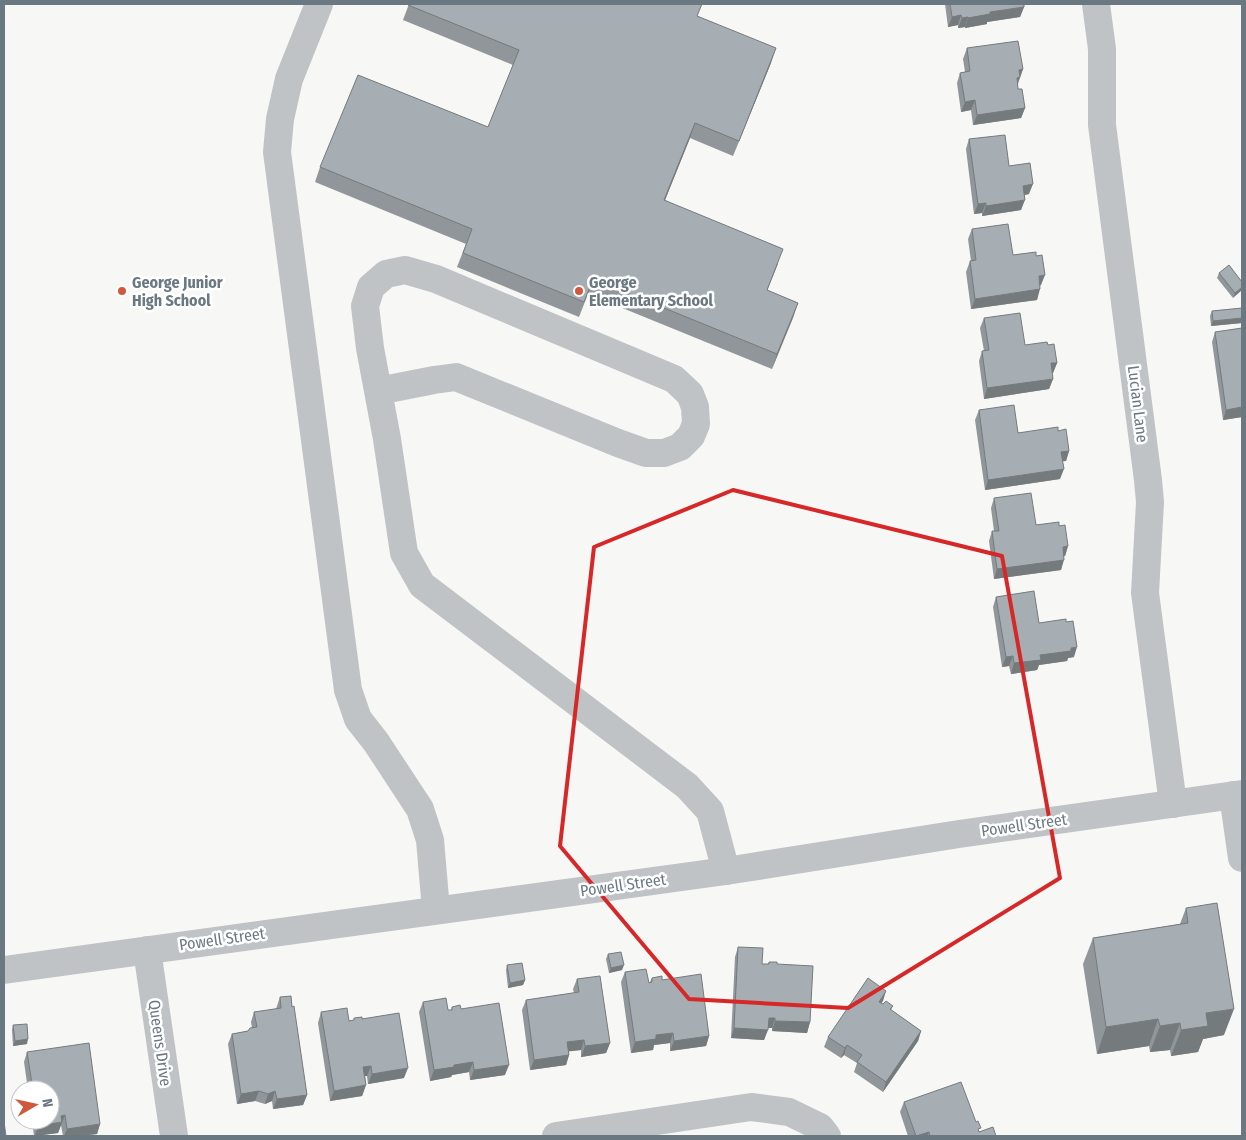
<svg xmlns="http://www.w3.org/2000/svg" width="1246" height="1140" font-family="'Fira Sans Condensed',sans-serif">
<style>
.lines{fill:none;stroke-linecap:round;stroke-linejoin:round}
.minor{stroke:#bfc3c6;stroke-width:28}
.wall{fill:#90969a}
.shaded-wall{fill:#757a7d}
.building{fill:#a7aeb3;stroke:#757a7d}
.marked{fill:none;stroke:#d62828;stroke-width:4;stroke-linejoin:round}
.poi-dot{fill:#d0583c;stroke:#fff;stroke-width:2}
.labels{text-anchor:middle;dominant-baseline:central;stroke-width:5;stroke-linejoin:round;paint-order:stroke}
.poi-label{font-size:16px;font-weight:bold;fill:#6a7882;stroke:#fff;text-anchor:start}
.street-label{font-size:16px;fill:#6a7882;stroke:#fff}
</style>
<rect width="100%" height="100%" fill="#f7f7f5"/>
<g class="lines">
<g class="minor">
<polyline points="319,4 289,79 280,119 277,152 348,690 358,719 376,742 420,809 430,840 436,910"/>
<polyline points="1096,4 1102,49 1102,125 1148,480 1150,502 1145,593 1173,804"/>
<polyline points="378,391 434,380 456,377 618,443 646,453 664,453 680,447 691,436 696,424 695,407 690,394 674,379 436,279 405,270 386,274 371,287 365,306 370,348 387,439 404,553 422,585 687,786 710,811 726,871"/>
<polyline points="1233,795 1242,858"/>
<polyline points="147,950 174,1136"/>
<polyline points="4,970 726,871 959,834 1242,794"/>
<polyline points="556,1136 751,1107 789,1112 820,1127 827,1136"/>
</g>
</g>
<g class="wall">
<polygon points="409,4 697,16 771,63 733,156 690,138 665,200 778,264 767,291 798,303 772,369 588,294 579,317 457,267 466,244 315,182 320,167 488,127 513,65 403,20"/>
<polygon points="945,4 1024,4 1024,7 1020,17 987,22 987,24 965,28 965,27 958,28 958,25 948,27"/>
<polygon points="967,48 1023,69 1018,84 1018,89 1025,108 1021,118 973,125 971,110 961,112 957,83 960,73 965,72 963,59"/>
<polygon points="969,139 1009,166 1029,194 1024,195 1021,210 982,216 982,213 974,214 966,149"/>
<polygon points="972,229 1013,255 1036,256 1041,285 1040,286 1037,300 971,309 966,272 970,261 971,261 968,239"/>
<polygon points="1219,273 1242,282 1233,298 1217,278"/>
<polygon points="1242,308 1242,323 1211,326 1210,316 1212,311"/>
<polygon points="984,318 1025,345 1048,345 1057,363 1053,373 1052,373 1053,379 1049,389 984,399 979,361 982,351 984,351 980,328"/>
<polygon points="1215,332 1242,417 1223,420 1212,342"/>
<polygon points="979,410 1018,433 1058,431 1069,451 1066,461 1062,461 1060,479 985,490 975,420"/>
<polygon points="994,498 1036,525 1059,526 1068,546 1065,556 1064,556 1061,570 994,579 989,541 992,531 994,531 991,508"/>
<polygon points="996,597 1039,623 1074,657 1068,658 1067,661 1039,665 1037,670 1011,674 1009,666 1002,667 993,607"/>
<polygon points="1186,908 1224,1035 1203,1039 1198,1052 1171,1056 1170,1050 1150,1052 1149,1046 1097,1054 1083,964 1093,938 1180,924"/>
<polygon points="738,947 762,964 768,964 769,962 777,964 810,1022 807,1033 772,1031 772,1028 768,1028 764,1040 731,1038 735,957"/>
<polygon points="608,954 622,970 609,973 606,959"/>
<polygon points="507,965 525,980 523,985 508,988 506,970"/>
<polygon points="625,972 649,983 650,982 652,978 662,980 709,1036 706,1046 670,1051 670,1043 654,1045 653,1050 631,1053 621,982"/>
<polygon points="577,979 610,1043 606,1053 581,1057 581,1050 569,1051 569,1055 566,1065 530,1070 522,1010 526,1000 574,993 573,989"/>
<polygon points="280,997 307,1095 303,1105 273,1109 272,1101 265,1104 255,1101 237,1104 228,1044 232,1034 248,1031 252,1028 251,1022 254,1012 276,1009"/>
<polygon points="883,1001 881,1003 883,1004 893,1006 891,1010 921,1031 918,1041 883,1092 854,1072 857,1063 844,1055 841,1058 824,1047 828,1037"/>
<polygon points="423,1002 448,1010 451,1010 452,1007 461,1009 505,1075 470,1080 469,1072 452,1075 451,1077 430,1081 419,1012"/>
<polygon points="321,1012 349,1021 354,1020 354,1018 362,1019 404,1078 368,1084 367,1076 365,1076 366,1085 362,1096 330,1101 318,1023"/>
<polygon points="13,1025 27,1044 13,1046 12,1030"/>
<polygon points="27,1052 100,1124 97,1134 80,1136 63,1136 61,1125 58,1133 34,1136 32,1120 50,1120 50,1090 28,1090 24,1062"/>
<polygon points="904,1102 980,1132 996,1136 908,1136 900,1112"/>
</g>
<g class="shaded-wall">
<polygon points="1024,7 1020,17 987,22 987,24 965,28 968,18 990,12"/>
<polygon points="961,15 958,25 948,27 952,17"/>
<polygon points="968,17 965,27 958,28 962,18"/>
<polygon points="776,48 771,63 733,156 739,141"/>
<polygon points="1023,69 1016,87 1013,88 1019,70"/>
<polygon points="975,100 971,110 961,112 965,102"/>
<polygon points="1025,108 1021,118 973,125 977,115"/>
<polygon points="695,123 690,138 659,215 664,200"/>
<polygon points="1033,184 1029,194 1019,196 1023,186"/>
<polygon points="1025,200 1021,210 982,216 986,206"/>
<polygon points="986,203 982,213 974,214 978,204"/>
<polygon points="1045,275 1041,285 1035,286 1039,276"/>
<polygon points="1242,287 1242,290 1233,298 1235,293"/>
<polygon points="1040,289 1037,300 971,309 975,299"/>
<polygon points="798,303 793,318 772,369 777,354"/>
<polygon points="1242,318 1242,323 1211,326 1213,321"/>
<polygon points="1051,363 1057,363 1053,373 1047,373"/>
<polygon points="1053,379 1049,389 984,399 987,388"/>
<polygon points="1242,407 1242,417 1223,420 1226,410"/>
<polygon points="1069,451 1066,461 1057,462 1061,452"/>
<polygon points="1064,469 1060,479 985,490 988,480"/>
<polygon points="1068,546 1065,556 1059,557 1063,547"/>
<polygon points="1064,560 1061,570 994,579 997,569"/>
<polygon points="1077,647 1074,657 1068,658 1067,661 1039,665 1037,670 1011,674 1014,663 1040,655"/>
<polygon points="1013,656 1009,666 1002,667 1006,657"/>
<polygon points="624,965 622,970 609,973 611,968"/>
<polygon points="525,980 523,985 508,988 510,983"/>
<polygon points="886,991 883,1001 875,1012 879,1002"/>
<polygon points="1234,1009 1224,1035 1203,1039 1198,1052 1171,1056 1181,1030 1206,1013"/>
<polygon points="769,1018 775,1018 772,1028 765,1028"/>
<polygon points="1158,1019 1149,1046 1097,1054 1106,1027"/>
<polygon points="775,1021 810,1022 807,1033 772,1031"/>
<polygon points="1180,1023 1170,1050 1150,1052 1160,1026"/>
<polygon points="734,1028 768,1030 764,1040 731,1038"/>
<polygon points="921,1031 918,1041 883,1092 886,1082"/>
<polygon points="673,1033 670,1043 654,1045 653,1050 631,1053 635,1042 656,1035"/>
<polygon points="709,1036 706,1046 670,1051 674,1041"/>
<polygon points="28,1039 27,1044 13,1046 15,1041"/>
<polygon points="584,1040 581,1050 564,1052 567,1042"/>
<polygon points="610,1043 606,1053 581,1057 585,1046"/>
<polygon points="847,1045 844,1055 841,1058 845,1048"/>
<polygon points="569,1055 566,1065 530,1070 534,1060"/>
<polygon points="473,1062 469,1072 452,1075 451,1077 430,1081 434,1070 454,1065"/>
<polygon points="509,1065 505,1075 470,1080 474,1070"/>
<polygon points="371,1066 367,1076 360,1077 363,1067"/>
<polygon points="408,1068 404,1078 368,1084 372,1074"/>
<polygon points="366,1085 362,1096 330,1101 334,1091"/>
<polygon points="259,1091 255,1101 237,1104 241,1094"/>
<polygon points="275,1091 272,1101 265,1104 268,1094"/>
<polygon points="307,1095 303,1105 273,1109 277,1099"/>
<polygon points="65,1115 58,1133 35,1136 38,1126 61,1116"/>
<polygon points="100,1124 97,1134 80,1136 64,1136 67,1129"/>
<polygon points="929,1132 927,1136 916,1136"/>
</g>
<g class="building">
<polygon points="409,4 702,4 697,16 776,48 739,141 695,123 664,200 783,249 767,290 798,303 777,354 593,279 584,302 463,253 472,229 320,167 358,75 488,127 519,50 408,5"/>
<polygon points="950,4 1024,4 1024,7 990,12 990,14 968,18 968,17 962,18 961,15 952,17"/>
<polygon points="1018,41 1023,69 1019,70 1020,77 1017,78 1018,89 1022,89 1025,108 977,115 975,100 965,102 960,73 970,71 967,48"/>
<polygon points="1005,135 1009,166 1030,163 1033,184 1023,186 1025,200 986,206 986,203 978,204 969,139"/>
<polygon points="1008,224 1013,255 1036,252 1036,256 1042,255 1045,275 1039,276 1040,289 975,299 970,261 976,260 972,229"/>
<polygon points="1229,265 1242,282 1242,287 1235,293 1219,273"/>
<polygon points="1242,308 1242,318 1213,321 1212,311"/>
<polygon points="1020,313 1025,345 1047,342 1048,345 1054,344 1057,363 1051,363 1053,379 987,388 982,351 989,350 984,318"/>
<polygon points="1242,328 1242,407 1226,410 1215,332"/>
<polygon points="1014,405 1018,433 1058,427 1058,431 1066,429 1069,451 1061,452 1064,469 988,480 979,410"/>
<polygon points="1031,493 1036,525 1059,522 1059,526 1065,525 1068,546 1063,547 1064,560 997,569 992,531 999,531 994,498"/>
<polygon points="1034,591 1039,623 1066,619 1066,622 1073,621 1077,647 1071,648 1071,651 1040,655 1041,660 1014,663 1013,656 1006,657 996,597"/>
<polygon points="1217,903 1234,1009 1206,1013 1208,1026 1181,1030 1180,1023 1160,1026 1158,1019 1106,1027 1093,938 1188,923 1186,908"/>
<polygon points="738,947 763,948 762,964 769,964 769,962 777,962 777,964 813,966 810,1022 775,1021 775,1018 769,1018 768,1030 734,1028"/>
<polygon points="621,952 624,965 611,968 608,954"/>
<polygon points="522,963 525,980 510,983 507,965"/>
<polygon points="646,969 649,983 652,982 652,978 662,976 662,980 701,974 709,1036 674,1041 673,1033 656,1035 656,1039 635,1042 625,972"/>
<polygon points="600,976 610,1043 585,1046 584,1040 567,1042 569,1055 534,1060 526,1000 579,992 577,979"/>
<polygon points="868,978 886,991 879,1002 883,1004 886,1001 893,1006 890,1009 921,1031 886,1082 857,1062 862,1055 847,1045 845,1048 828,1037"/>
<polygon points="291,996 292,1007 294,1006 307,1095 277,1099 275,1091 268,1094 259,1091 241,1094 232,1034 248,1031 250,1028 257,1027 254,1012 281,1008 280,997"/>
<polygon points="446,998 448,1010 452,1010 452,1007 460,1005 461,1009 499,1003 509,1065 474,1070 473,1062 454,1065 454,1067 434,1070 423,1002"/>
<polygon points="347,1008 349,1021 354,1020 354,1018 362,1017 362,1019 399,1013 408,1068 372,1074 371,1066 363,1067 366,1085 334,1091 321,1012"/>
<polygon points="27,1024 28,1039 15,1041 13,1025"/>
<polygon points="89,1043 100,1124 67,1129 65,1115 61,1116 62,1122 38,1126 37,1120 50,1120 50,1090 33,1090 27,1052"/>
<polygon points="961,1082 976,1122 978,1121 981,1128 978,1129 979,1132 993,1127 996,1136 930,1136 929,1132 916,1136 904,1102"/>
<polygon points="4,1122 6,1136 4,1136"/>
</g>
<path class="marked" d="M 733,490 L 1002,556 L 1060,878 L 848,1008 L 689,999 L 560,846 L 594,547 Z"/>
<g class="poi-dot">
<circle cx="122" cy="291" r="5"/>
<circle cx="579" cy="291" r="5"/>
</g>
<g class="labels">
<g class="poi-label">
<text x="132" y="282">George Junior<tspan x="132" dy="18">High School</tspan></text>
<text x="589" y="282">George<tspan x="589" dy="18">Elementary School</tspan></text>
</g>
<g class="street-label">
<text transform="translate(1138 404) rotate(83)">Lucian Lane</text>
<text transform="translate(1024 825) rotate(-8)">Powell Street</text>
<text transform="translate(623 885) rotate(-8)">Powell Street</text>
<text transform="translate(222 939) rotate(-8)">Powell Street</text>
<text transform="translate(160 1043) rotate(82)">Queens Drive</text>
</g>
</g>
<rect width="1246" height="1140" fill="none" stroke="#6a7882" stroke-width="10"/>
<g transform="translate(35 1105) rotate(81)"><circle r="24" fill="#ffffff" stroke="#c3c9cd"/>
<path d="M0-4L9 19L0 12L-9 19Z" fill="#d0583c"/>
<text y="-8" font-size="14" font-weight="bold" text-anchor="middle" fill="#6a7882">N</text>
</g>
</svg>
